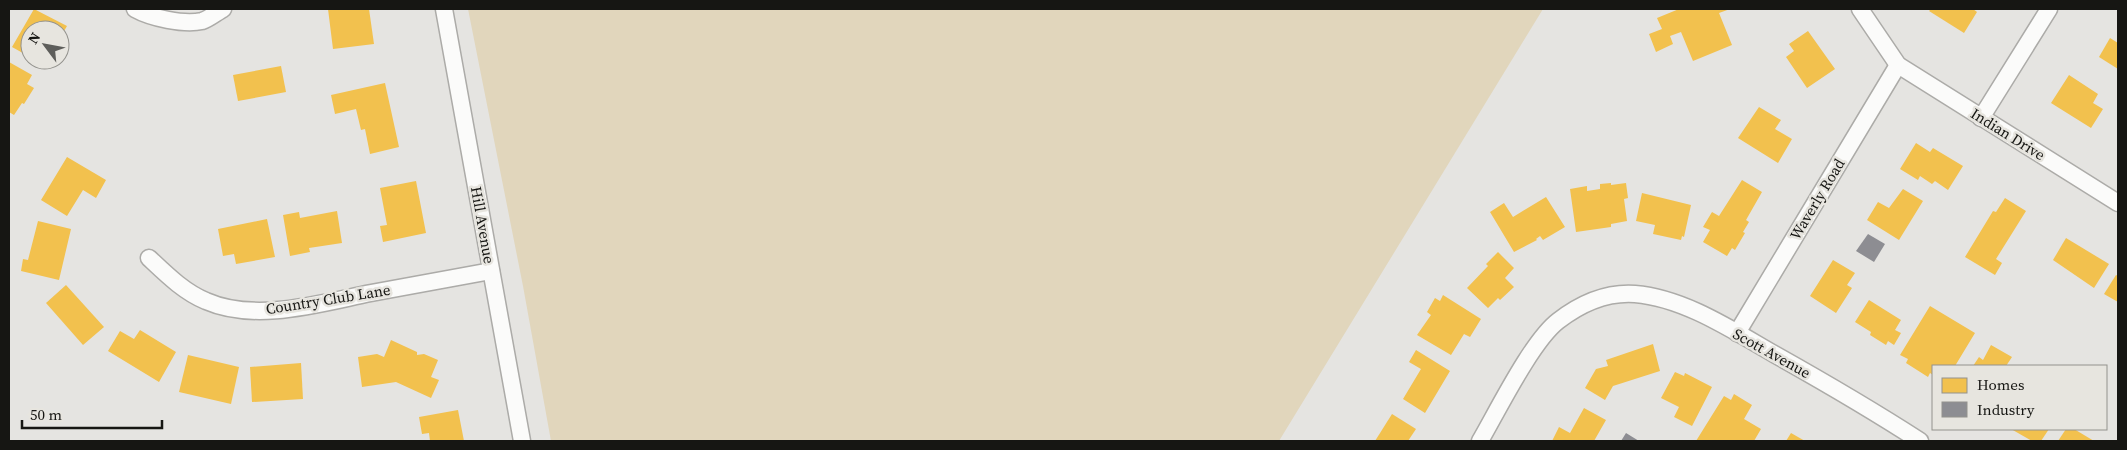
<svg xmlns="http://www.w3.org/2000/svg" width="2127" height="450" font-family="'Source Serif 4',serif">
<style>
.green{fill:#e1d6bc}
.homes{fill:#f2c14e}
.industry{fill:#8d8d92}
.lines{fill:none;stroke-linecap:round;stroke-linejoin:round}
.minor-casing{stroke:#acaba8;stroke-width:19}
.minor{stroke:#fbfbfa;stroke-width:16}
.labels{text-anchor:middle;dominant-baseline:central;stroke-width:5;stroke-linejoin:round;paint-order:stroke}
.street-label{font-size:15px;fill:#161613;stroke:#e7e5df}
</style>
<rect width="100%" height="100%" fill="#e5e4e1"/>
<polygon class="green" points="468,9 1543,9 1279,441 551,441 523,286"/>
<g class="homes">
<polygon points="34,9 67,26 60,38 60,30 30,30 30,57 12,47"/>
<polygon points="328,9 369,9 374,44 333,49"/>
<polygon points="1679,9 1730,9 1719,13 1732,45 1693,61 1681,32 1670,36 1673,44 1656,52 1649,34 1662,29 1657,18"/>
<polygon points="1931,9 1973,9 1977,12 1964,33 1929,11"/>
<polygon points="1808,31 1835,69 1807,88 1786,57 1794,51 1789,44"/>
<polygon points="2110,38 2118,43 2118,69 2099,57"/>
<polygon points="9,62 32,75 27,84 34,88 24,104 22,103 14,115 9,112"/>
<polygon points="281,66 286,92 238,101 233,75"/>
<polygon points="2069,75 2098,94 2093,103 2103,109 2091,128 2051,103"/>
<polygon points="385,83 399,147 370,154 365,129 361,130 356,109 335,114 331,95"/>
<polygon points="1759,107 1781,120 1775,129 1792,139 1778,163 1738,138"/>
<polygon points="1916,143 1930,152 1933,148 1963,166 1948,190 1935,181 1932,184 1920,176 1918,180 1900,169"/>
<polygon points="67,157 106,180 96,198 83,190 67,216 41,200"/>
<polygon points="1742,180 1762,192 1746,220 1749,222 1743,232 1745,233 1735,250 1732,248 1727,256 1703,242 1710,230 1703,227 1712,212 1719,216"/>
<polygon points="416,181 426,233 383,242 380,226 387,225 380,188"/>
<polygon points="1611,183 1611,185 1626,183 1628,198 1624,199 1627,221 1611,224 1611,227 1576,232 1570,189 1587,186 1587,191 1600,189 1600,184"/>
<polygon points="1903,189 1923,201 1899,240 1867,220 1878,202 1889,208"/>
<polygon points="1642,193 1691,205 1684,237 1682,236 1681,240 1653,234 1655,225 1636,221"/>
<polygon points="1546,197 1565,227 1543,240 1540,236 1536,239 1537,240 1514,252 1490,212 1504,203 1513,217"/>
<polygon points="2005,198 2026,211 1996,259 2002,263 1995,275 1965,257 1993,211 1996,212"/>
<polygon points="337,211 342,243 309,248 310,252 290,256 283,215 299,212 300,218"/>
<polygon points="267,219 275,257 236,264 234,254 223,256 218,229"/>
<polygon points="38,221 71,229 59,280 21,271 23,259 28,260"/>
<polygon points="2066,238 2109,264 2094,288 2053,260"/>
<polygon points="1498,252 1514,268 1505,278 1514,287 1500,300 1498,298 1488,308 1467,288 1488,266 1486,264"/>
<polygon points="1833,260 1855,273 1847,285 1852,288 1836,313 1810,296"/>
<polygon points="2116,275 2118,276 2118,302 2104,294"/>
<polygon points="66,285 104,327 83,345 46,303"/>
<polygon points="1443,295 1481,319 1470,337 1464,334 1451,355 1417,335 1431,315 1427,312 1435,298 1440,301"/>
<polygon points="1869,300 1901,320 1895,330 1901,333 1894,345 1888,341 1886,345 1870,335 1871,332 1855,322"/>
<polygon points="1930,306 1975,333 1955,366 1933,366 1933,375 1930,373 1928,377 1906,363 1908,359 1900,355"/>
<polygon points="140,330 176,352 159,382 108,351 120,331 134,339"/>
<polygon points="391,340 417,352 417,355 424,354 438,360 431,377 439,380 431,398 396,382 362,387 358,357 377,354 384,357"/>
<polygon points="1653,344 1660,371 1613,386 1605,400 1585,388 1596,369 1608,366 1606,360"/>
<polygon points="1991,345 2012,357 2006,366 1973,366 1979,357 1983,360"/>
<polygon points="1416,350 1450,371 1425,413 1403,399 1421,369 1409,362"/>
<polygon points="188,355 239,367 231,404 179,392"/>
<polygon points="301,363 303,399 252,402 250,367"/>
<polygon points="1675,372 1684,376 1685,373 1712,387 1692,426 1674,417 1679,407 1661,398"/>
<polygon points="1734,394 1752,405 1744,419 1761,429 1754,441 1696,441 1724,396 1731,400"/>
<polygon points="1584,408 1606,420 1594,441 1552,441 1559,427 1570,433"/>
<polygon points="458,410 464,441 430,441 429,433 422,434 419,417"/>
<polygon points="1392,414 1416,429 1408,441 1375,441"/>
<polygon points="2011,429 2049,429 2041,441 2032,441"/>
<polygon points="2066,429 2074,429 2094,441 2058,441"/>
<polygon points="1791,433 1805,441 1786,441"/>
</g>
<g class="industry">
<polygon points="1868,234 1885,244 1874,262 1856,251"/>
<polygon points="1626,433 1639,441 1621,441"/>
</g>
<g class="lines">
<g class="minor-casing">
<g id="minor">
<path d="M 135,9 C 151,18 184,25 202,21 C 209,19 217,12 223,9"/>
<polyline points="444,9 522,441"/>
<polyline points="1860,9 1898,65 2118,203"/>
<polyline points="1981,118 2049,9"/>
<path d="M 149,258 C 166,274 184,292 206,301 C 256,323 321,303 371,293 C 411,286 451,278 491,271"/>
<polyline points="1737,333 1898,65"/>
<path d="M 1480,441 C 1498,410 1532,341 1558,321 C 1580,304 1607,292 1635,294 C 1684,298 1732,330 1774,354 C 1824,382 1872,410 1920,441"/>
</g>
</g>
<use href="#minor" class="minor"/>
</g>
<g class="labels">
<g class="street-label">
<text transform="translate(2008 134) rotate(32)">Indian Drive</text>
<text transform="translate(1817 199) rotate(-59)">Waverly Road</text>
<text transform="translate(483 225) rotate(80)">Hill Avenue</text>
<text transform="translate(328 299) rotate(-9)">Country Club Lane</text>
<text transform="translate(1772 353) rotate(29)">Scott Avenue</text>
</g>
</g>
<rect width="2127" height="450" fill="none" stroke="#161613" stroke-width="20"/>
<rect x="1932" y="365" width="175" height="65" fill="#e7e5df" stroke="#93928d"/>
<rect x="1942" y="378" width="25" height="15" fill="#f2c14e" stroke="#93928d"/>
<text x="1977" y="390" font-size="15" fill="#161613">Homes</text>
<rect x="1942" y="402" width="25" height="15" fill="#8d8d92" stroke="#93928d"/>
<text x="1977" y="415" font-size="15" fill="#161613">Industry</text>
<g transform="translate(45 45) rotate(302)"><circle r="24" fill="#e7e5df" stroke="#93928d"/>
<path d="M0-4L9 19L0 12L-9 19Z" fill="#5e5e5b"/>
<text y="-8" font-size="14" font-weight="bold" text-anchor="middle" fill="#161613">N</text>
</g>
<path d="M22 420v8h140v-8" fill="none" stroke="#161613" stroke-width="2.5"/>
<text x="30" y="420" font-size="15" fill="#161613" stroke="#e7e5df" stroke-width="4" paint-order="stroke">50 m</text>
</svg>
